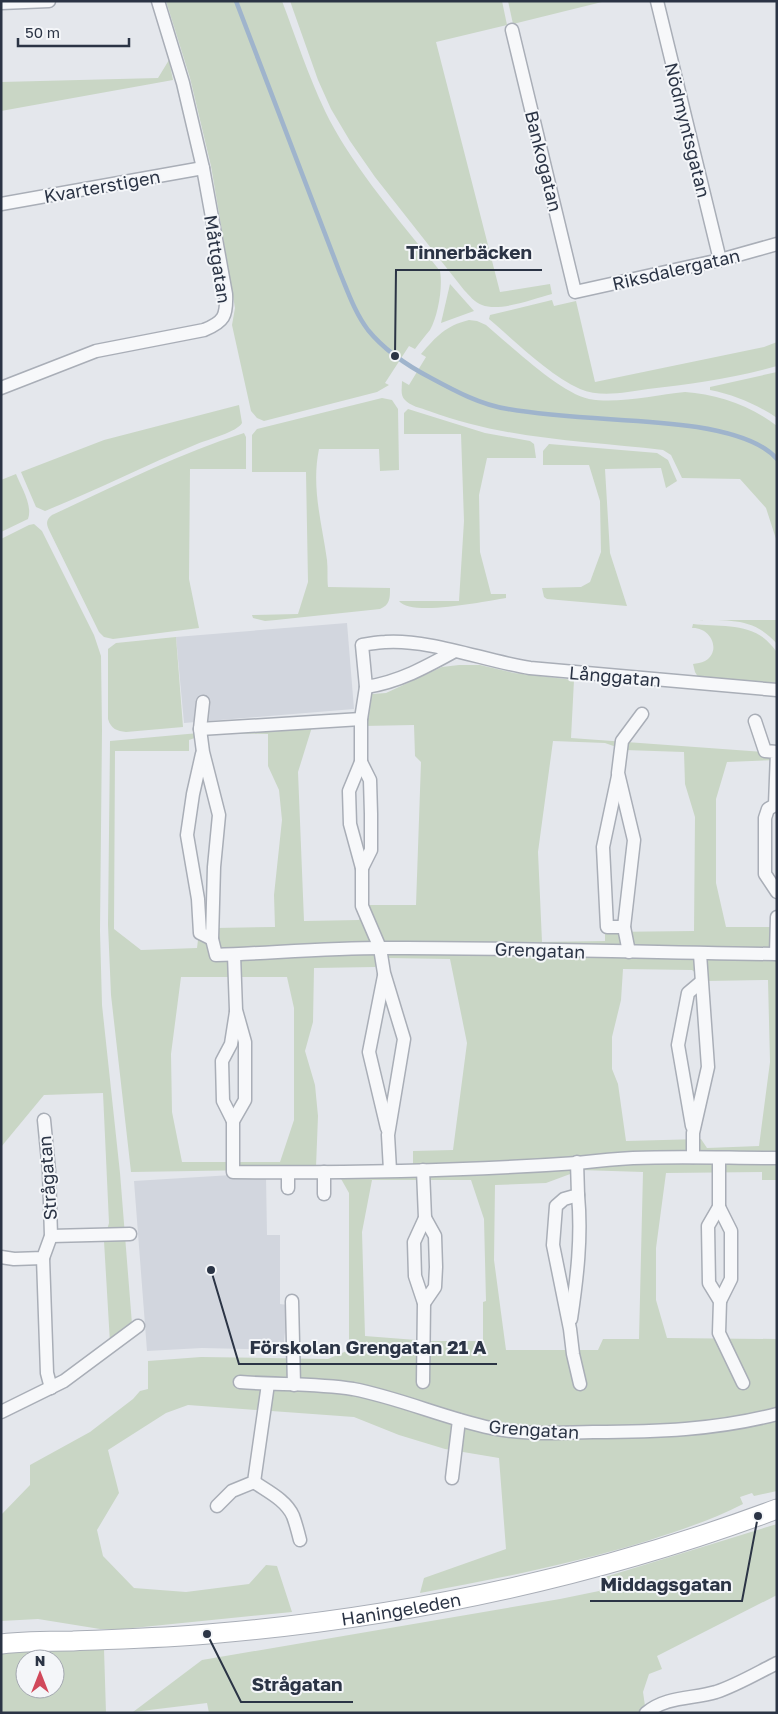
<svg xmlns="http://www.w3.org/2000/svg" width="778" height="1714" font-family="'Golos Text',sans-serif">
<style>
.built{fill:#d2d6de}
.green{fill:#c9d6c5;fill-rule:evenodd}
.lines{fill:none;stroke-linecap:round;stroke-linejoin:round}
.stream{stroke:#9fb4cc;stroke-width:4.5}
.street-casing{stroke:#a9aeb7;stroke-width:15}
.secondary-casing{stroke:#a9aeb7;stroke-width:21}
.street{stroke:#f7f8fa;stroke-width:12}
.secondary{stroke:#fff;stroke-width:19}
.labels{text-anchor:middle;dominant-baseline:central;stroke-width:4;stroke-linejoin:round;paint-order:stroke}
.street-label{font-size:18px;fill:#2b3445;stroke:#f4f6f9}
.leader{fill:none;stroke:#2b3445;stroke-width:2}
.callout-dot{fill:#2b3445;stroke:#f4f6f9;stroke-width:2}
.callout-label{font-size:19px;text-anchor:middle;font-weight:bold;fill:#2b3445;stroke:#f4f6f9;stroke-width:4;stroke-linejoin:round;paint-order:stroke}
</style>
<rect width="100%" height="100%" fill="#e4e7ec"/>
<g class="built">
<polygon points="347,623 354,709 184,723 176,637"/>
<polygon points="232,1175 266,1176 267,1235 280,1235 280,1304 288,1305 283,1350 202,1348 147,1351 134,1181"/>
</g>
<g class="green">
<path d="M 166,1 L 282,1 C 296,38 308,75 325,111 C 352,167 401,222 440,271 C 443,287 438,316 430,330 C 425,336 420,342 415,349 L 409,346 L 385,383 L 389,385 L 377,392 L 264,421 L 257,418 L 251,411 L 232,325 L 235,308 L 211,166 L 190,78 Z"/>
<path d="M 290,1 L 502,1 L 507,25 L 436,42 L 500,292 L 550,284 L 552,294 C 533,299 500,312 482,305 C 474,302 470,296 464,290 L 375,177 L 350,141 L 331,109 L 318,80 Z"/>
<polygon points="508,1 606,1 513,24"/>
<polygon points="169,60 173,80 1,111 1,82 158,78"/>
<polygon points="450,284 474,311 441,323"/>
<path d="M 552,300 L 554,306 L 576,301 L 595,382 L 764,347 L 777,342 L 777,366 C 735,378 692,384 648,389 C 627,392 601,398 580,389 C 549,375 515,341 489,319 L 490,315 Z"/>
<path d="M 469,320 L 477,321 L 486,325 C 510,345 560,393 589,399 C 618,404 655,395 685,392 C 716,394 752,406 777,426 L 777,542 L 766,508 L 740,479 L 682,478 L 671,455 L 663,450 C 585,441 503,439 429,411 C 421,408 410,406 405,400 C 400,395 402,388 402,381 L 409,385 L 426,357 L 421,354 C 437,336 445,326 469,320 Z"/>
<path d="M 777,372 L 777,418 C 756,404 735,395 710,390 L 710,387 Z"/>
<path d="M 382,398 L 392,400 L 398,409 L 399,470 L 380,471 L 379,449 L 319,449 C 311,488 322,523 327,560 C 328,569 327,579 328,587 L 390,588 C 390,598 390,605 380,609 L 276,620 L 265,621 L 253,618 L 252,615 L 298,614 L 308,582 L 306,472 L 252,472 L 252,435 L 257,429 Z"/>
<path d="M 239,405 L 242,423 C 237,432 209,439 197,444 C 146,465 97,490 45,511 L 36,507 L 21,472 L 104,440 Z"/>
<path d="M 408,409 L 485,433 L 530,441 L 534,444 L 536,458 L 487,458 L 479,495 L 480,552 L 491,594 L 506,594 L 506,598 C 486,601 411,617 399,601 L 459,601 L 464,521 L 461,434 L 404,434 L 404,413 Z"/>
<path d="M 244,433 L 246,437 L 246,469 L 190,469 L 189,579 L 199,628 L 113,639 L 104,637 L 99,632 L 49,530 C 46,523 46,520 52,515 C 115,486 178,454 244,433 Z"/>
<polygon points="549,444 657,453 668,460 677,481 666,488 661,468 605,469 610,553 627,606 547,599 544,597 542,588 581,587 590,582 601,552 600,501 589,465 543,465 543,451"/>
<path d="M 16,474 C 21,487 33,505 28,519 L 1,532 L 1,480 Z"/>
<polygon points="34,524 42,531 94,635 101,656 102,730 100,931 102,1005 120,1173 132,1324 110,1343 104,1241 109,1223 103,1093 44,1095 1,1147 1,539 29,525"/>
<path d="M 694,620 L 777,620 L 777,644 C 753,616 727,621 694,620 Z"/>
<path d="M 693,624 C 720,627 753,622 772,646 C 773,647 776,651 777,652 C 778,661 777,674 777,683 L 698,677 L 695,672 L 693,664 C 697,663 701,663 705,661 C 722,651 711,627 692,628 Z"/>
<path d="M 176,637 L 183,727 L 126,732 C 117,731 111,729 108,719 L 108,649 L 116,643 Z"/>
<path d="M 459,665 L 480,665 L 514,673 L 574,680 L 571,738 L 777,753 L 777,760 L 727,762 L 716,799 L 716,883 L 726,927 L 777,927 L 777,1180 L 762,1180 L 762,1172 L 666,1173 L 656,1248 L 656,1300 L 667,1338 L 777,1339 L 777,1491 L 754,1496 L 752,1493 L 740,1497 L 743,1504 C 712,1520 680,1530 647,1541 C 572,1564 496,1579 420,1593 L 424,1578 L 506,1549 L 499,1458 L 445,1449 L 399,1435 L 354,1417 L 188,1405 L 166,1413 L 108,1450 L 119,1493 L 97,1530 L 103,1556 L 134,1588 L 186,1592 L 249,1584 L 266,1565 L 277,1566 L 292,1612 L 123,1629 L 100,1629 L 38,1619 L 1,1621 L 1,1515 L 30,1485 L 30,1465 L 90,1432 L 133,1399 L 140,1391 L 148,1389 L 148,1361 L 201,1357 L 328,1359 L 349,1350 L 349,1193 L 340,1177 L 315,1169 L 131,1172 L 111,995 L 108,925 L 110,741 L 221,731 L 365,722 L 372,694 L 386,693 L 442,667 ZM 414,725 L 415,756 L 421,762 L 416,905 L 367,905 L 359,920 L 304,921 L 298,772 L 312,727 ZM 209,733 L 268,734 L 268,766 L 279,790 L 282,820 L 274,895 L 275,927 L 216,928 L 198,940 L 197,948 L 141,950 L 114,929 L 115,751 L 189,751 L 189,740 ZM 553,741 L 605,743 L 625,750 L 684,752 L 685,784 L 695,817 L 694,931 L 605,932 L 605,941 L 542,942 L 538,852 ZM 387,958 L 450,959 L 467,1043 L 453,1150 L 413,1151 L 413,1164 L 316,1167 L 318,1116 L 315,1085 L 305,1051 L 313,1022 L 314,968 L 375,967 ZM 623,969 L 692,970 L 706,981 L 768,980 L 770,1062 L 759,1146 L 707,1148 L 701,1139 L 626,1141 L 618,1084 L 612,1069 L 612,1037 L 621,1000 ZM 181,977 L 287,977 L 294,1008 L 294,1120 L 280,1162 L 182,1162 L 172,1112 L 171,1054 ZM 581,1170 L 643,1172 L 639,1339 L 603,1339 L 598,1350 L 506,1350 L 494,1260 L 495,1185 L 546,1183 ZM 372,1180 L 471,1180 L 484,1219 L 486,1301 L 483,1302 L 483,1341 L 429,1341 L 365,1336 L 362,1232 Z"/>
<polygon points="777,1524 777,1595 657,1656 662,1669 649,1674 643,1692 646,1713 209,1713 207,1703 133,1712 202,1660 560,1599 599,1591 605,1577"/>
<path d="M 104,1649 L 106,1713 L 1,1713 L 1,1653 ZM 25,1659 L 55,1659 L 55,1689 L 25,1689 Z"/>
</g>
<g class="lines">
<path class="stream" d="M 236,1 L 340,273 C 348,292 355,313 368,330 C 385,351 408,366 431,378 C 455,391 481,405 508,409 C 571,420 635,418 697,427 C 722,431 760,439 777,459"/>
<g class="street-casing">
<g id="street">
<polyline points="657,1 720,260"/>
<polyline points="1,3 49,1"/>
<polyline points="512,30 575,292 720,260 777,244"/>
<polyline points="1,204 203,168"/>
<path d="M 1,388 L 96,351 L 204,330 C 224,322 227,316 226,294 L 203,168 L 183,83 L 158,1"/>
<path d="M 455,651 C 426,667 399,682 366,687 L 362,645 C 370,644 377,642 385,642 C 430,639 485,661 530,668 L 777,690"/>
<polyline points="366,687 361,719 361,762 349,791 350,824 362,868 362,906 380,948 384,973 404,1039 388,1135 390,1170"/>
<path d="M 203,702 L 200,729 L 203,752 L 219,815 L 214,867 L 212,939 L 216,955 C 271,953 327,948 383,948 C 514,947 645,953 777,954"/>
<polyline points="755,721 765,751 777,752 775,805 768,809 765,818 765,874 777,892"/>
<polyline points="200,729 361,719"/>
<polyline points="202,754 193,794 187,835 198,899 200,933 212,939"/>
<polyline points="361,762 370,780 371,814 371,850 362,868"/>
<polyline points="618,776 603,847 607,927 624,927"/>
<polyline points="629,952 624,927 634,840 618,773 622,741 642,714"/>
<polyline points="776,954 777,917"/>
<path d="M 234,955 L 236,1010 L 245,1042 L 245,1100 L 233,1121 L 233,1172 C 347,1173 462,1171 577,1163 C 595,1161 614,1159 633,1158 C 681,1156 729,1158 777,1158"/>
<polyline points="384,976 369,1052 387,1128"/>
<polyline points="233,1121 223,1101 222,1061 231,1044 236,1012"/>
<polyline points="692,1126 678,1045 688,993 701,982"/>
<polyline points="693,1157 693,1133 708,1067 700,954"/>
<polyline points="719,1158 719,1207 708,1226 709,1283 720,1301 719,1333 743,1383"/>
<polyline points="577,1162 578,1195 564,1199 556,1206 553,1245 570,1329 573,1354 580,1384"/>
<polyline points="423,1170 425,1218 414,1242 415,1276 424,1303 423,1382"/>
<polyline points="324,1172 324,1194"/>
<polyline points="288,1173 288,1188"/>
<polyline points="719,1207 731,1231 731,1279 720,1301"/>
<polyline points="51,1236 130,1234"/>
<polyline points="1,1257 14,1259 43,1258 51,1236 49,1171 44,1120"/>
<polyline points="43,1258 47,1373 51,1388"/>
<polyline points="292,1301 294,1385"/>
<polyline points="424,1303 435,1287 436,1267 435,1236 425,1218"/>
<path d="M 571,1319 C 577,1278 582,1237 578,1195"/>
<path d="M 240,1382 C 277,1385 316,1383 353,1389 C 400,1398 444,1418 491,1428 C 524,1435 560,1433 593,1432 C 655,1432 716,1430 777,1414"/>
<polyline points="1,1412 64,1381 138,1326"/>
<polyline points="452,1478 459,1420"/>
<path d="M 254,1482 C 267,1491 286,1500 293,1516 C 296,1524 298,1532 300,1540"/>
<polyline points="217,1506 232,1491 254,1482 268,1384"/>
<path d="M 646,1713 C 666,1696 693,1699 716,1692 C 737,1685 757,1673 777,1663"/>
</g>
</g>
<g class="secondary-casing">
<g id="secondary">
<path id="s1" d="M 1,1644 C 25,1641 49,1641 73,1641 C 118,1639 163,1638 208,1634 C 401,1618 595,1577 777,1509"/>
</g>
</g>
<use href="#street" class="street"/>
<use href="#secondary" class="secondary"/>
</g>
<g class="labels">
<g class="street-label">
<text transform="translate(688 130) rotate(76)">Nödmyntsgatan</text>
<text transform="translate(544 161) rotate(76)">Bankogatan</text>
<text transform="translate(102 186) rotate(-10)">Kvarterstigen</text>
<text transform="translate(218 259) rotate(81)">Måttgatan</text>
<text transform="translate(676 269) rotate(-13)">Riksdalergatan</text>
<text transform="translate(615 676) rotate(5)">Långgatan</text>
<text transform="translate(540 950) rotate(2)">Grengatan</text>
<text transform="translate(47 1178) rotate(-94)">Strågatan</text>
<text transform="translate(534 1429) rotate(4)">Grengatan</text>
<text stroke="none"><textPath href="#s1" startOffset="402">Haningeleden</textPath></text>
</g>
</g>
<path class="leader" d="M395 356L396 270H542M211 1270L239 1364H497M758 1516L742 1601H590M207 1634L241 1702H353"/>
<g class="callout-dot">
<circle cx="395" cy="356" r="5"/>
<circle cx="211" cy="1270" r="5"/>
<circle cx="758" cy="1516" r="5"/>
<circle cx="207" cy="1634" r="5"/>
</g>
<g class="callout-label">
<text x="469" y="259">Tinnerbäcken</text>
<text x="368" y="1354">Förskolan Grengatan 21 A</text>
<text x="666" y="1591">Middagsgatan</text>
<text x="297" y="1691">Strågatan</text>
</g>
<rect width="778" height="1714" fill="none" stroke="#2b3445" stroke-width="5"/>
<g transform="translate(40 1674)"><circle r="24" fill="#f4f6f9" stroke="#a4a8b1"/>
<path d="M0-4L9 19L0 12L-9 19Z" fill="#d1495b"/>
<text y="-8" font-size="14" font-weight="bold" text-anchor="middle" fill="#2b3445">N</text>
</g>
<path d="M18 38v8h111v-8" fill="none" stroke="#2b3445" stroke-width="2.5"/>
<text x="25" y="38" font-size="15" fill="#2b3445" stroke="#f4f6f9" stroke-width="4" paint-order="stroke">50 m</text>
</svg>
